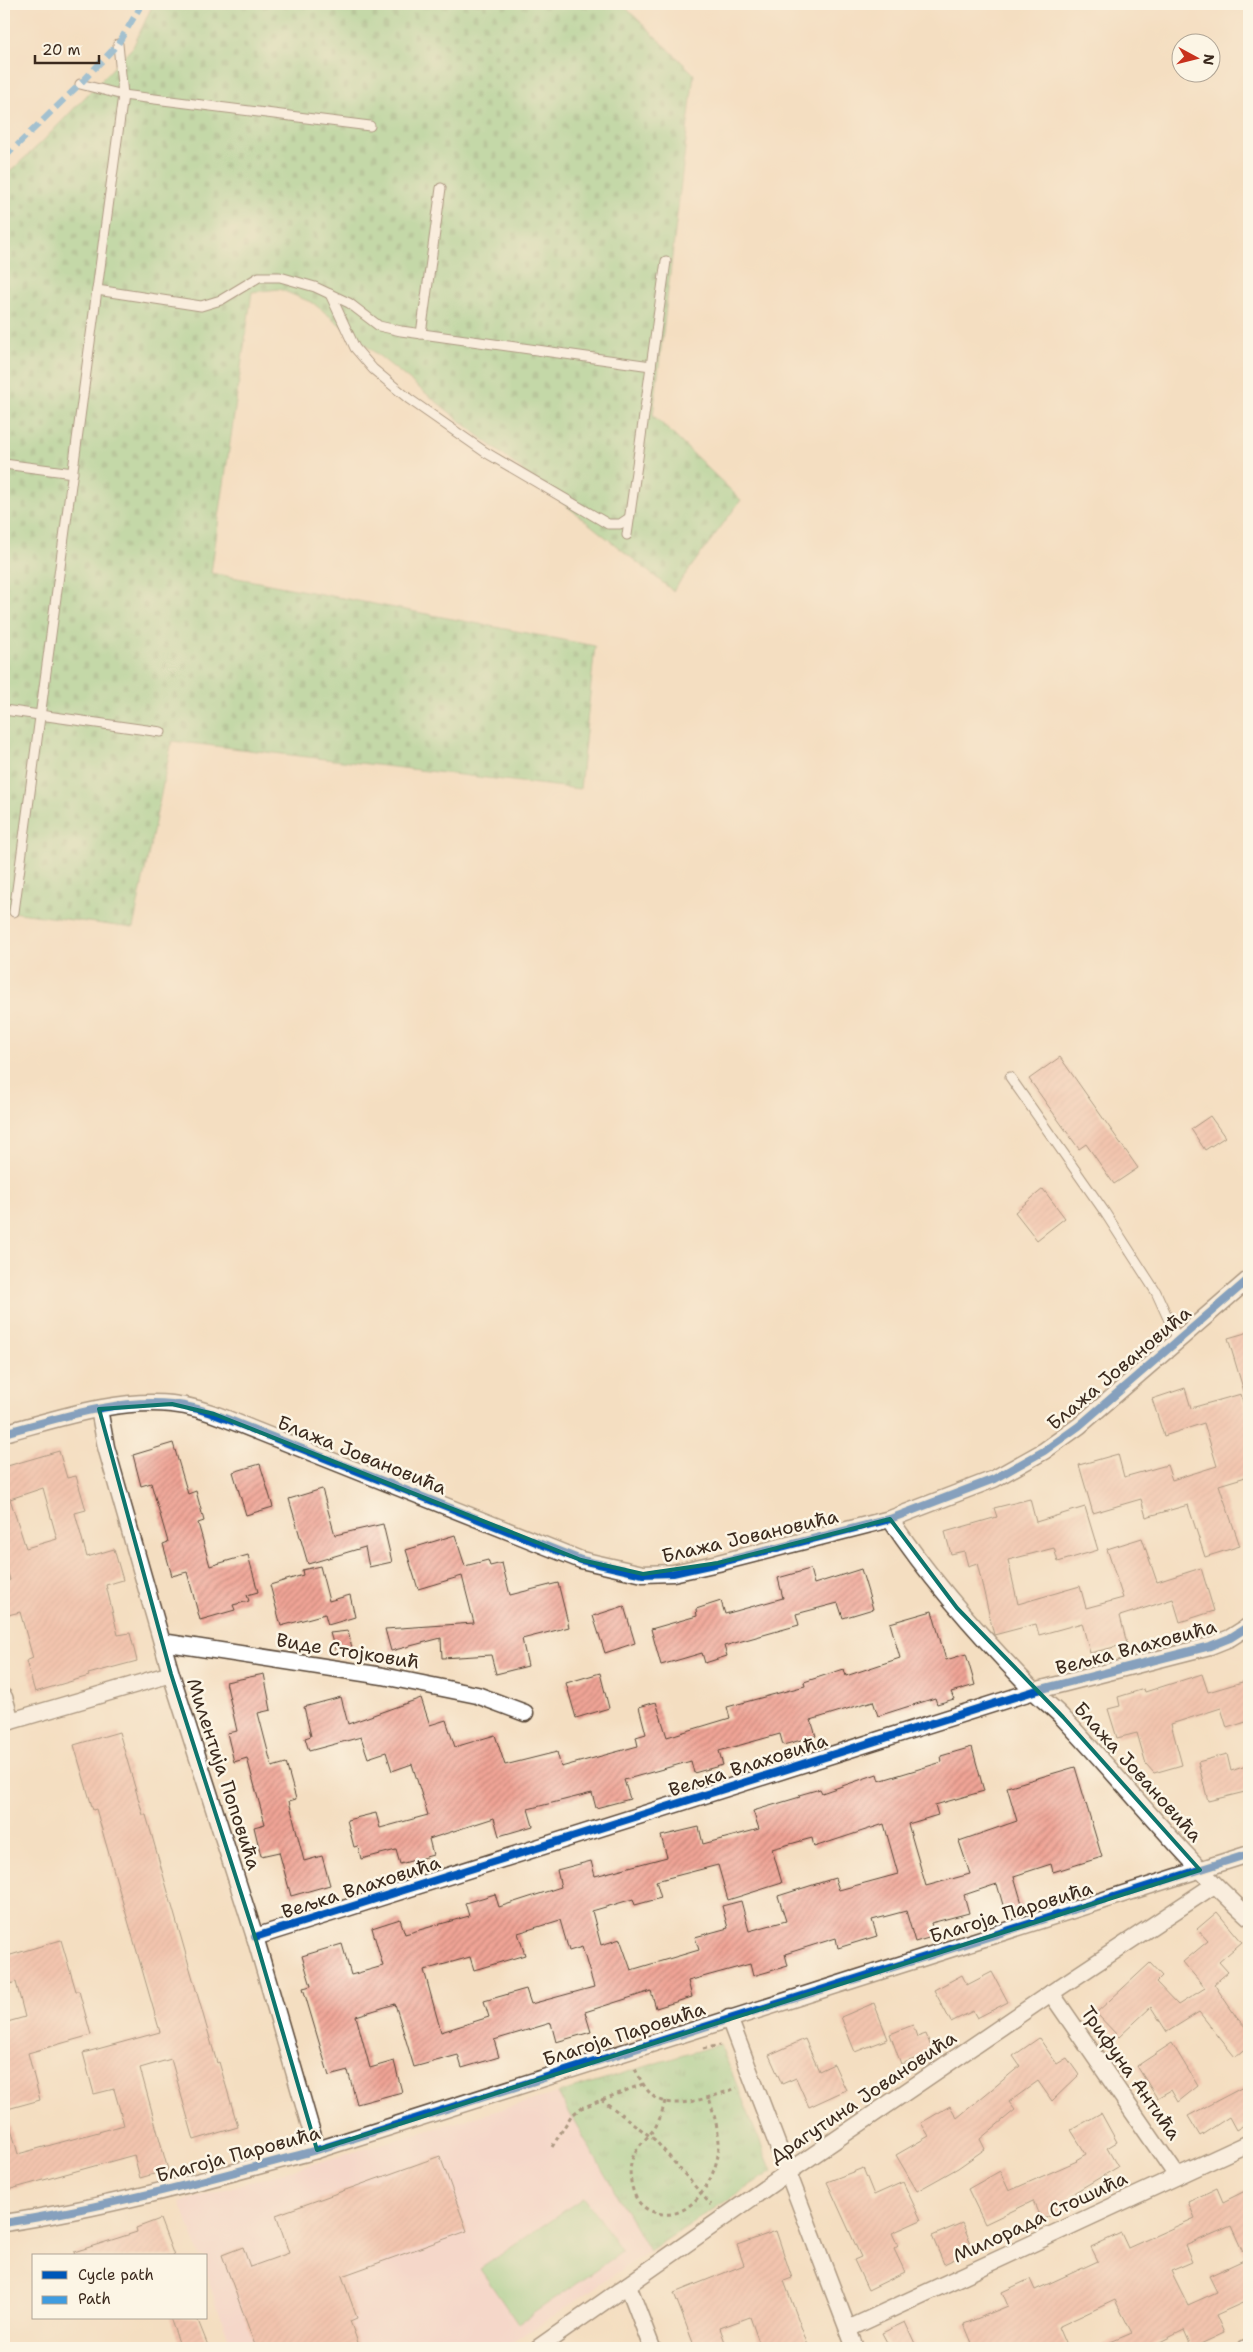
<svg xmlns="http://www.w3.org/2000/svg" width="1253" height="2352" font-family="'Shantell Sans',sans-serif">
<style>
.built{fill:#f7cfd3}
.grass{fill:url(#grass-tufts);stroke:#627d54}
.cemetery{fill:url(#cemetery-stones);stroke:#627d54}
.pitch{fill:#8ad08a;stroke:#627d54}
.building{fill:url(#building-hatch);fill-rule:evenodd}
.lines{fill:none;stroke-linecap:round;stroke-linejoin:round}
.service-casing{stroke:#574536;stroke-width:11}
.minor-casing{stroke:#574536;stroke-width:19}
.path{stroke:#574536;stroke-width:3;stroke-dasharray:4 4;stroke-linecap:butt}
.service{stroke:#fff;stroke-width:9}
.minor{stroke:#fff;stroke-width:16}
.quiet{stroke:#3f9ce0;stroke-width:6;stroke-dasharray:12 6;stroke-linecap:butt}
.cycleway-casing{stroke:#fcf5e5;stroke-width:11}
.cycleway{stroke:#0057b8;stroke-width:8}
.marked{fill:none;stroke:#0f766e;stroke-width:4;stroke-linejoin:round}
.labels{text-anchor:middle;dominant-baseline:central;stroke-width:5;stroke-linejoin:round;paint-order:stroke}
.street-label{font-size:19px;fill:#3b2a1e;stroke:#fcf5e5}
</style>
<defs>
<pattern id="grass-tufts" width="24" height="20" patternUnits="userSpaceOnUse" patternTransform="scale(1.25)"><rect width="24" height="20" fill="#8ad08a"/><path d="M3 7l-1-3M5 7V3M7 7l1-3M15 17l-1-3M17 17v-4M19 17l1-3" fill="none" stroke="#72a970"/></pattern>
<pattern id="cemetery-stones" width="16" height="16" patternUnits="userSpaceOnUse" patternTransform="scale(1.25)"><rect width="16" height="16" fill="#8ad08a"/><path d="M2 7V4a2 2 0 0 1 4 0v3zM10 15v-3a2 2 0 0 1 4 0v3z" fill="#72a970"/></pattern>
<pattern id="building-hatch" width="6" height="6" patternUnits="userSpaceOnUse" patternTransform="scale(1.25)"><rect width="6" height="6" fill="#f0a496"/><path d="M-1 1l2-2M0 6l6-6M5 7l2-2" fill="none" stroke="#c4867a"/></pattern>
</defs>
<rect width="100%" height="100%" fill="#fcf5e5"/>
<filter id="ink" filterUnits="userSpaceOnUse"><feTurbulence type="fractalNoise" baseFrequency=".02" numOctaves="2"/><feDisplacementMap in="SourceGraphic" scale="10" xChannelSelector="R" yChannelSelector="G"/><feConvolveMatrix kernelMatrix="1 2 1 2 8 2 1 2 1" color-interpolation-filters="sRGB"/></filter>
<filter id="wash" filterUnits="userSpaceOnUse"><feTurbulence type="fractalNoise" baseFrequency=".0096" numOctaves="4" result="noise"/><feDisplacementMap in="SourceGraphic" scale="20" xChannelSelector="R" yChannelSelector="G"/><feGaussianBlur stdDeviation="1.12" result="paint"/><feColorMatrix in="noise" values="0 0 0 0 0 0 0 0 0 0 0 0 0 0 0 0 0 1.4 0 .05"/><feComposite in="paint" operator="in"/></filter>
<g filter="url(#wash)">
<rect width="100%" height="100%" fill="#f4dec1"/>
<polygon class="built" points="558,2093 649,2251 505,2348 232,2348 206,2274 206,2256 200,2256 180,2202"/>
<polygon class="grass" points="720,2044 772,2171 649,2251 558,2093"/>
<polygon class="cemetery" points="153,4 622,4 694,74 653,415 741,500 673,591 313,303 279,289 252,292 211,573 595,646 580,789 172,741 133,928 4,911 4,177 42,142 133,47"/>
<polygon class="pitch" points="584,2197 622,2252 518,2324 480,2269"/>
<g id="blocks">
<g class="building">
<polygon points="1060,1057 1138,1168 1114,1184 1086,1144 1079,1149 1029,1079"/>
<polygon points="1210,1116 1225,1137 1205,1150 1191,1129"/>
<polygon points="1043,1189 1065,1218 1037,1240 1015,1212"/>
<polygon points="1249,1332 1249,1395 1245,1395 1228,1338"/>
<polygon points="1185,1388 1191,1408 1241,1394 1249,1425 1249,1476 1219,1485 1240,1546 1205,1557 1188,1505 1146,1517 1141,1499 1093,1513 1079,1465 1118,1454 1124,1477 1167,1465 1172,1480 1217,1466 1204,1423 1164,1436 1152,1399"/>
<polygon points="173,1443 188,1494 196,1491 204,1521 198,1523 210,1566 248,1555 258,1592 247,1595 249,1601 233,1605 235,1610 200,1620 187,1572 172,1576 163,1544 168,1542 151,1483 141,1486 133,1455"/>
<path d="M 59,1451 L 67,1478 L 76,1476 L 86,1510 L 75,1513 L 87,1557 L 114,1549 L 123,1580 L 106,1585 L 118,1635 L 130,1633 L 137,1661 L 88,1674 L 89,1676 L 35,1692 L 26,1661 L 33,1658 L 20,1612 L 8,1615 L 4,1602 L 4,1582 L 10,1580 L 4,1560 L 4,1467 ZM 43,1488 L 57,1539 L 26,1548 L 10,1499 Z"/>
<polygon points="260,1464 273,1507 246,1515 233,1472"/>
<polygon points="322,1489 335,1535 383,1524 392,1562 369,1567 365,1547 308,1564 289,1499"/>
<polygon points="1030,1499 1036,1522 1085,1507 1098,1550 1058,1562 1054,1548 1008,1560 1018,1604 1080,1586 1086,1608 1123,1598 1107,1549 1142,1538 1157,1582 1201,1568 1214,1611 1180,1622 1173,1599 1120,1616 1127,1644 1090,1653 1082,1623 1039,1635 1036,1624 994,1635 977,1563 968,1566 964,1551 951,1554 945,1532 997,1517 994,1508"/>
<polygon points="455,1535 465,1566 488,1560 490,1566 502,1563 510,1595 558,1583 569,1627 522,1639 528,1666 496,1674 491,1655 442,1658 441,1638 391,1651 385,1629 474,1623 462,1576 418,1589 406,1550"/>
<polygon points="320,1566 329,1601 350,1595 355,1617 328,1625 325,1614 281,1626 270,1585 303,1575 302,1570"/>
<polygon points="810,1569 814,1584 861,1569 873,1609 843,1618 838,1603 796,1614 799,1625 724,1646 727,1656 705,1663 702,1653 661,1665 651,1629 697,1616 696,1609 721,1601 725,1614 783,1598 778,1578"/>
<polygon points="624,1606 635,1643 605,1653 593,1616"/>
<polygon points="932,1611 946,1660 966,1654 975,1685 951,1692 954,1699 937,1704 935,1698 878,1716 873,1701 811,1720 816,1736 783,1745 780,1734 719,1751 723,1765 694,1773 691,1761 624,1780 630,1799 596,1808 592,1793 528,1809 533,1826 499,1836 494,1818 429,1839 433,1855 400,1864 396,1850 361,1859 358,1846 354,1847 347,1820 376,1813 380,1828 428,1815 412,1764 392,1771 386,1752 368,1758 361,1737 309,1751 305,1738 311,1736 304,1707 341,1697 348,1724 421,1698 430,1725 446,1720 455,1747 495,1735 505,1765 557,1752 561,1767 638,1746 636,1737 646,1734 639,1707 656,1702 667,1737 730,1718 727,1707 805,1686 804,1682 844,1669 846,1676 900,1658 890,1623"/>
<polygon points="348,1631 352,1648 336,1653 330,1633"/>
<polygon points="600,1673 609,1708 576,1718 566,1683"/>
<polygon points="264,1674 271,1710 258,1713 272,1767 286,1763 296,1799 289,1801 304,1861 322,1856 330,1885 291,1896 279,1852 261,1856 254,1827 265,1824 247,1758 234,1762 227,1733 237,1731 226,1682"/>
<polygon points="1202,1674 1208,1692 1249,1680 1249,1721 1227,1728 1221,1708 1171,1724 1182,1765 1154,1773 1146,1764 1137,1733 1117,1738 1108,1709 1120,1706 1118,1697 1144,1689 1145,1692"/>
<polygon points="119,1732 143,1815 146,1815 217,2063 219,2062 238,2127 194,2140 171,2059 140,2068 168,2170 140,2178 134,2155 4,2191 4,2122 9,2121 18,2154 124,2125 114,2089 94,2094 83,2053 160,2032 96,1809 93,1810 74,1745"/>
<path d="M 972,1747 L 984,1791 L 935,1805 L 938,1815 L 908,1824 L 926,1886 L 970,1874 L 959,1841 L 1017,1821 L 1007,1787 L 1075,1767 L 1102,1857 L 1053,1872 L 1051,1864 L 1014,1876 L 1023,1907 L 1005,1912 L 997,1884 L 964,1895 L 969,1913 L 931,1923 L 935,1936 L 915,1942 L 906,1911 L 872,1920 L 877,1936 L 838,1948 L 836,1938 L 785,1954 L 788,1966 L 753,1976 L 750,1964 L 688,1981 L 692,1997 L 656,2008 L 651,1991 L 585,2012 L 591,2032 L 556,2042 L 551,2023 L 494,2040 L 499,2057 L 462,2068 L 458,2055 L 414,2067 L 395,2004 L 356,2016 L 370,2068 L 394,2061 L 402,2092 L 357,2104 L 348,2071 L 329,2076 L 303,1988 L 311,1986 L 302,1956 L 342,1944 L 351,1975 L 383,1966 L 372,1928 L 400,1919 L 405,1934 L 469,1916 L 465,1903 L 495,1894 L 499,1907 L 561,1887 L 557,1870 L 591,1861 L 595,1876 L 667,1857 L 661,1836 L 699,1827 L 703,1844 L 759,1829 L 753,1811 L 800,1797 L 799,1795 L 820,1789 L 822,1793 L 877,1774 L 879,1781 L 942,1762 L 941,1756 ZM 884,1824 L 898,1874 L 839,1890 L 835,1878 L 778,1896 L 786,1921 L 749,1931 L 741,1901 L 722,1906 L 728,1928 L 695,1937 L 699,1950 L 631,1970 L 620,1939 L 601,1945 L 592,1911 L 633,1899 L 635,1905 L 661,1898 L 656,1881 L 718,1865 L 728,1900 L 782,1883 L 772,1849 L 812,1838 L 814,1847 ZM 560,1920 L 569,1951 L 582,1947 L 594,1987 L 531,2004 L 526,1989 L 484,2001 L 489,2017 L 441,2032 L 424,1970 L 470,1957 L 474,1970 L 525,1955 L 518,1933 Z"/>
<polygon points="1227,1754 1231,1771 1249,1765 1249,1791 1208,1801 1198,1762"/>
<polygon points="1217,1912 1242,1942 1219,1962 1228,1972 1214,1984 1237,2018 1249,2031 1249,2045 1235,2057 1199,2012 1167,2032 1151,2007 1119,2037 1096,2013 1150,1963 1162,1976 1156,1982 1178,2005 1205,1988 1183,1962 1208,1941 1197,1929"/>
<polygon points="61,1940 76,1991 79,1991 91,2035 28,2053 40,2100 4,2110 4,2023 25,2017 16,1982 4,1986 4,1957"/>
<polygon points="992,1972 1008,2002 977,2018 973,2011 951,2022 934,1990 962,1975 967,1985"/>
<polygon points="874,2003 888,2039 855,2052 841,2017"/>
<polygon points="913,2025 917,2037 926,2034 933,2052 901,2064 890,2034"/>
<polygon points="1039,2038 1057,2064 1067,2058 1079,2075 1052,2101 1038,2081 1009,2102 1015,2110 980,2139 985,2149 958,2168 917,2191 896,2155 929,2136 921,2123 950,2106 957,2118 1020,2066 1013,2056"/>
<polygon points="805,2039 819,2071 834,2064 846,2090 809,2107 796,2078 782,2084 769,2055"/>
<polygon points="1172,2043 1198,2086 1178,2102 1171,2090 1157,2098 1137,2066"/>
<polygon points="1249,2084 1249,2122 1236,2130 1229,2117 1200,2136 1188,2116"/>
<polygon points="1101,2113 1117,2142 1107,2148 1118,2167 1070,2195 1075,2205 1041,2220 1033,2201 985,2224 968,2189 1000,2171 1009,2191 1077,2161 1076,2160 1086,2154 1071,2130"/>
<polygon points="440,2156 467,2231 342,2276 357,2318 350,2321 360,2348 256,2348 222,2255 243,2247 250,2267 289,2253 276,2215"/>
<polygon points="863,2168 874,2195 903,2182 921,2220 892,2233 898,2246 894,2249 905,2272 868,2290 854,2260 861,2257 827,2182"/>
<path d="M 1217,2188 L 1223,2202 L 1249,2189 L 1249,2300 L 1216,2315 L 1224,2333 L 1192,2348 L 1184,2330 L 1148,2348 L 1096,2348 L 1132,2333 L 1115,2300 L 1058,2327 L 1067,2348 L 974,2348 L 964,2324 L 1008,2306 L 1002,2292 L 1030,2279 L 1035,2290 L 1098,2261 L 1091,2247 L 1121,2233 L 1128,2248 L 1195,2218 L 1188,2202 ZM 1231,2226 L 1246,2259 L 1209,2276 L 1217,2292 L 1188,2305 L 1171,2271 L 1192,2262 L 1185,2246 Z"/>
<polygon points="160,2219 174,2256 75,2256 74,2252 137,2232 136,2228"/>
<polygon points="962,2223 974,2250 944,2264 932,2236"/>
<polygon points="776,2231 792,2278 784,2281 809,2348 761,2348 750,2317 720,2328 727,2348 695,2348 674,2293 744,2265 737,2245"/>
<polygon points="170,2318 197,2318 209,2348 181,2348"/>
<polygon points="905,2322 917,2348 890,2348 882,2333"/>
</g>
</g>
</g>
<g filter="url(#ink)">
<use href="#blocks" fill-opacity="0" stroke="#574536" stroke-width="1"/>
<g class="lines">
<g class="service-casing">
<g id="service">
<polyline points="80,84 123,95 370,126"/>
<polyline points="97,290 201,306 221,300 259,277 280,277 315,287 349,303 379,326 401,331 651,366"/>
<polyline points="330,294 355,348 373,369 409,399 485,452 608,524 620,524 629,518"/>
<polyline points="421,334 441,188"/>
<polyline points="4,464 73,473"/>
<polyline points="627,535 666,261"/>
<polyline points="4,710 161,732"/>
<polyline points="14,912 123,95 118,44"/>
<polyline points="1010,1077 1104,1211 1156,1292 1178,1340"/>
</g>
</g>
<g class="minor-casing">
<g id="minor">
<polyline points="99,1409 106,1447 171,1674 255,1937 317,2150"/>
<path d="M 4,1433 C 57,1419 116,1398 172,1404 C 191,1406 210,1412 227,1419 L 581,1560 L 643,1574 L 673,1573 L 718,1563 L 890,1519 L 994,1479 L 1044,1451 L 1079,1426 L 1249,1279"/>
<path d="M 890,1519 C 931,1581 981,1637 1033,1690 C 1042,1700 1054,1708 1063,1718 C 1126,1784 1181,1856 1249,1917"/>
<polyline points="162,1642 383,1676 477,1695 525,1713"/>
<polyline points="4,1697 11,1721"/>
<polyline points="4,1723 171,1674"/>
<polyline points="255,1937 1034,1691 1210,1646 1230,1638 1249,1626"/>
<polyline points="1051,1993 1177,2176"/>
<polyline points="729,2018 855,2348"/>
<path d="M 4,2223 C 110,2207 213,2178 317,2150 L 1249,1854"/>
<polyline points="628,2285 652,2348"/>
<polyline points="848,2329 1249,2143"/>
<polyline points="538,2348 787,2173 1051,1993 1214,1885"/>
<polyline points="1246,2348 1249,2347"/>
</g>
</g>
<g class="path">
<polyline points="703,2049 720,2045"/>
<path d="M 635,2069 C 640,2079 645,2089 653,2096 C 672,2113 716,2095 737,2088"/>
<polyline points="601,2099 655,2140 711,2205"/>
<path d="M 665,2101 C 663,2110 660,2119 656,2126 C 648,2139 636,2145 632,2160 C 629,2169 630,2181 633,2190 C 636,2200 641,2206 649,2210 C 689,2230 720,2175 719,2142 C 718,2127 713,2112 709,2097"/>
<polyline points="552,2147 571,2116 581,2108 643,2084"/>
</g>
<use href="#service" class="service"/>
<use href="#minor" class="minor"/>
<polyline class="quiet" points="4,158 80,84 118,44 142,4"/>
<g class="cycleway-casing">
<g id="cycleway">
<path d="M 4,1433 C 57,1419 116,1398 172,1404 C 191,1406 210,1412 227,1419 L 581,1560 L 643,1574 L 673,1573 L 718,1563 L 890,1519 L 994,1479 L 1044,1451 L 1079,1426 L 1249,1279"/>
<polyline points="255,1937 1034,1691 1210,1646 1230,1638 1249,1626"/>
<path d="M 4,2223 C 110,2207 213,2178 317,2150 L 1249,1854"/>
</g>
</g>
<use href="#cycleway" class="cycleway"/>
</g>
</g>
<path d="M0 0H1253V2352H0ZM 172,1404 L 214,1414 L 581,1560 L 643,1574 L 718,1563 L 890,1519 L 957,1608 L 1063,1717 L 1200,1870 L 317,2150 L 255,1937 L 171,1674 L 99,1409 Z" fill="#f4dec1" fill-opacity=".55" fill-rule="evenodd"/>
<path class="marked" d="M 172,1404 L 214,1414 L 581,1560 L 643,1574 L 718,1563 L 890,1519 L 957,1608 L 1063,1717 L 1200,1870 L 317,2150 L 255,1937 L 171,1674 L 99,1409 Z"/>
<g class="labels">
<g class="street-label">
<text transform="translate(1119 1368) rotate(-40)">Блажа Јовановића</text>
<text transform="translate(362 1455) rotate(22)">Блажа Јовановића</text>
<text transform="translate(750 1536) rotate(-13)">Блажа Јовановића</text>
<text transform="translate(1136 1647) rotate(-15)">Вељка Влаховића</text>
<text transform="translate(348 1651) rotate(9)">Виде Стојковић</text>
<text transform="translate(748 1765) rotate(-18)">Вељка Влаховића</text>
<text transform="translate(1138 1772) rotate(48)">Блажа Јовановића</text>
<text transform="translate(224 1774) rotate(72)">Милентија Поповића</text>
<text transform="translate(361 1887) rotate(-18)">Вељка Влаховића</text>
<text transform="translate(1011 1912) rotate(-17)">Благоја Паровића</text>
<text transform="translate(624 2034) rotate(-18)">Благоја Паровића</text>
<text transform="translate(1131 2073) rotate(55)">Трифуна Антића</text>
<text transform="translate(863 2097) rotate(-34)">Драгутина Јовановића</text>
<text transform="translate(238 2154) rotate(-15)">Благоја Паровића</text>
<text transform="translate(1040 2217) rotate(-25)">Милорада Стошића</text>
</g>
</g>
<rect width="1253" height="2352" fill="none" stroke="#fcf5e5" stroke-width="20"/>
<rect x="32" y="2254" width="175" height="65" fill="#fcf5e5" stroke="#afa495"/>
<rect x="42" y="2271" width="25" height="8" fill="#0057b8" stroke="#afa495"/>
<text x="78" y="2280" font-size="15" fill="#3b2a1e">Cycle path</text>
<rect x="42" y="2296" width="25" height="8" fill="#3f9ce0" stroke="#afa495"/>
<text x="78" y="2304" font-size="15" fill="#3b2a1e">Path</text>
<g transform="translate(1196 58) rotate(97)"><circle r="24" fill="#fcf5e5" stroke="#afa495"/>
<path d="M0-4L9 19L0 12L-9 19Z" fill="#c8321e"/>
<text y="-8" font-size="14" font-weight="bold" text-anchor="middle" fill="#3b2a1e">N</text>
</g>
<path d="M35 55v8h64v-8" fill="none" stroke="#3b2a1e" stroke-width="2.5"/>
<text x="42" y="55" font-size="15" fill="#3b2a1e" stroke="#fcf5e5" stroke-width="4" paint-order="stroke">20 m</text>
</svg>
